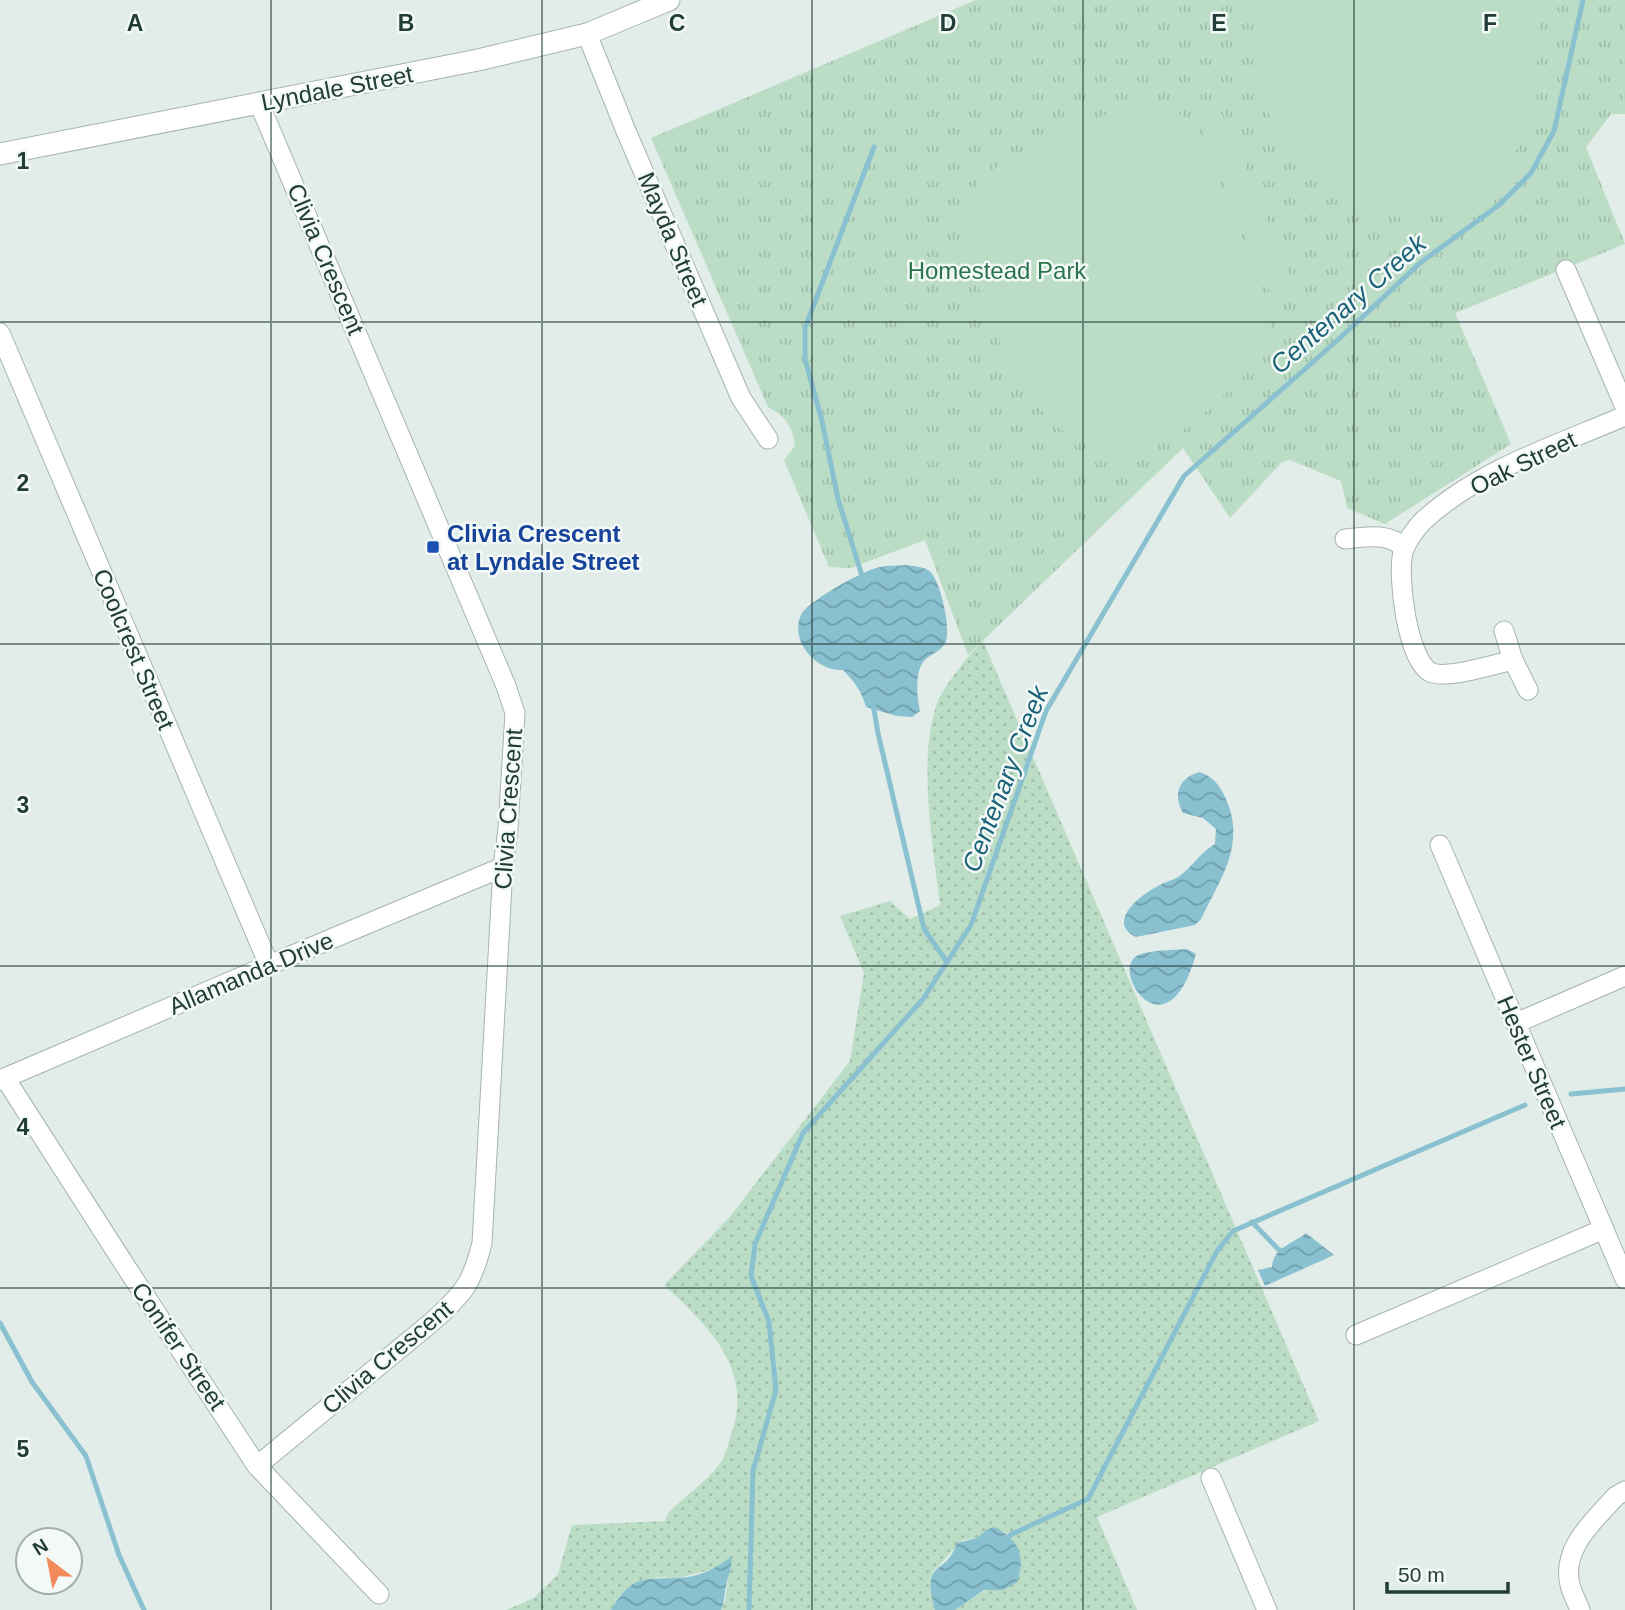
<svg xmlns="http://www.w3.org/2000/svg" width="1625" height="1610" font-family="Arial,sans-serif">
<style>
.grass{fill:url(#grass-dots)}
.park{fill:url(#park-tufts)}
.pitch{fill:#bbddc6}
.water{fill:url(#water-waves)}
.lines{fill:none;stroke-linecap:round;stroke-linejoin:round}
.stream{stroke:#8ac1d1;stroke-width:5}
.minor-casing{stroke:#a5b4b0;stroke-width:21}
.tertiary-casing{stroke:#a5b4b0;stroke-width:23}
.minor{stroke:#fff;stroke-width:19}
.tertiary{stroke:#fff;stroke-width:21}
.grid{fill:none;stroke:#223d38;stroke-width:2;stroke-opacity:0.55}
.transit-dot{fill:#1a4fb4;stroke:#f2f9f6;stroke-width:2.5}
.labels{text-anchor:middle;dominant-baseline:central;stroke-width:5;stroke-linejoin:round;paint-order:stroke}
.street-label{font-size:24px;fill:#223d38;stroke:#f2f9f6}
.park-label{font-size:24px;fill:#2c744d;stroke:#f2f9f6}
.transit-label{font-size:24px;font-weight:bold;fill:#164399;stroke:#f2f9f6;text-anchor:start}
.water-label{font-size:26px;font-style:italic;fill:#1c6379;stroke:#f2f9f6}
.grid-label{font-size:23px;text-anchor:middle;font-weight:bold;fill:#223d38;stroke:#f2f9f6;stroke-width:5;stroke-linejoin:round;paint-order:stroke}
</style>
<defs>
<pattern id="grass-dots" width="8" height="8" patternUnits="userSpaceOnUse" patternTransform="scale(1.75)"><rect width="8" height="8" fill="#bbddc6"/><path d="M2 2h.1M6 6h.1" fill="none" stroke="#a0bfab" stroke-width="1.8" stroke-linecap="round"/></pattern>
<pattern id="park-tufts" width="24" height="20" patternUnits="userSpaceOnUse" patternTransform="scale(1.75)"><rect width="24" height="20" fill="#bbddc6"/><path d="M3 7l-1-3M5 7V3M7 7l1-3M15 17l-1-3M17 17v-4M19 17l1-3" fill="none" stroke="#a0bfab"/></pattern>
<pattern id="water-waves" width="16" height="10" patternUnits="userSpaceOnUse" patternTransform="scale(1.75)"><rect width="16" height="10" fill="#8ac1d1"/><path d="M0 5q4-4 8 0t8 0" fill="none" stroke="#709eab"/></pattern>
</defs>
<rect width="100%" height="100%" fill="#e2ece8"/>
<path class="grass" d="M 983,641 L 1319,1421 L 1097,1517 L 1137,1610 L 955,1610 L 985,1590 L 1003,1590 L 986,1530 L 977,1538 L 962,1540 L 933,1572 L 929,1583 L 935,1610 L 721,1610 L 725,1602 L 731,1556 L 718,1568 L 678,1578 L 656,1577 L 622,1593 L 611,1610 L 506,1610 L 534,1598 L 558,1574 L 572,1525 L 665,1521 L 668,1513 C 684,1497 705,1483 719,1465 C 725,1458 728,1445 731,1435 C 755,1369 708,1326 664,1285 L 729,1218 L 850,1061 L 864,973 L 840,916 L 890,901 L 910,919 L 940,905 C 933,843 918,766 936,706 C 942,688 969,654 983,641 Z"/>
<path class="park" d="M 976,0 L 1625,0 L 1625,114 L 1611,114 L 1586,147 L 1625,244 L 1455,313 L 1511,444 L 1385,524 L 1347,508 L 1341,481 L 1290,460 L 1282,462 L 1230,518 L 1183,448 L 968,655 L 925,540 L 851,568 L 829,567 L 784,460 L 795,446 C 793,426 785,416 768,407 L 651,138 Z"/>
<g class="pitch">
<path d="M 1264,0 L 1534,0 C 1544,31 1536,68 1531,100 C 1526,137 1515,161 1487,187 C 1445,226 1394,225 1345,200 C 1319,186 1274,130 1264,103 C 1256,81 1250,54 1254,30 C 1255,20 1261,9 1264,0 Z"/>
<polygon points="1132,104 1173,109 1195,126 1268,307 1272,347 1212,407 1170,440 1124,456 1089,447 1053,424 1023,389 1000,342 974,277 961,232 965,200 986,174 1035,143"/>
<polygon points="1222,114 1296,289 1272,298 1199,123"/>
</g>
<g class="water">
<path d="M 907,565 C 913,566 923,567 928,570 C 940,577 951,628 946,641 C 943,650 933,653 926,659 C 914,669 917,697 920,711 L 912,717 L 897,716 L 866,707 C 862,692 854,681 843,670 C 817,672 789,641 801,615 C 808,601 864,570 880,567 C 888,565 898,566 907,565 Z"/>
<path d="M 1199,772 C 1213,776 1219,785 1225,797 C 1247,843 1221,878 1201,919 L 1195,925 L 1136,937 C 1106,922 1140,895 1158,886 C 1164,882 1172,881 1178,877 C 1192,868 1199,853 1215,844 L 1216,829 L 1203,818 L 1183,813 C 1173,794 1178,779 1199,772 Z"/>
<path d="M 1187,949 L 1196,954 C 1168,1055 1114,977 1134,958 C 1142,950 1175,950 1187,949 Z"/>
<path d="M 1306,1233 L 1334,1255 L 1265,1286 L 1258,1270 L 1272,1267 C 1273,1247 1293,1244 1306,1233 Z"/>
<path d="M 994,1527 C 1019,1540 1026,1555 1017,1582 L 1003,1590 L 984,1590 L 955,1610 L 935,1610 C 920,1558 945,1578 957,1543 L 977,1538 L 986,1530 Z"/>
<path d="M 731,1556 C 733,1568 728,1575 726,1586 C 724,1595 725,1601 721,1610 L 611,1610 C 618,1599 625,1587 637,1582 C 650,1577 663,1579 676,1578 C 696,1578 717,1569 731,1556 Z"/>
</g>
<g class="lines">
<g class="stream">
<polyline points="863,579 838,499 822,421 805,359 805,328 874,147"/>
<polyline points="873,704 878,733 924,929 947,962"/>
<polyline points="1571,1094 1625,1089"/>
<polyline points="1252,1222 1279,1250 1284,1251"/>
<polyline points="0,1323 32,1382 86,1456 119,1555 144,1610"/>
<polyline points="1007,1538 1012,1534 1088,1499 1217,1251 1233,1231 1525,1105"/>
<polyline points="749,1610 753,1471 776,1390 769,1322 751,1276 755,1244 803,1133 923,999 971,925 1046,711 1184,476 1340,338 1420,263 1499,205 1531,173 1554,131 1583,0"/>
</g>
<g class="minor-casing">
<g id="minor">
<polyline points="587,34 626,131 741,398 768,439"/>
<polyline points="1566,270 1625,407"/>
<polyline points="0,333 269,965"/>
<path d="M 1345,539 C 1365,537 1389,532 1404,548"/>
<polyline points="1504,631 1513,660 1528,690"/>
<path d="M 1513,660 C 1496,664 1444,680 1430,672 C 1407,658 1397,576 1403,552 C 1406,542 1416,528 1423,521 C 1478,470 1557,445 1625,416"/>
<polyline points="1440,845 1625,1279"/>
<polyline points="1516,1023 1625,976"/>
<polyline points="5,1078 128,1270 257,1466 379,1594"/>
<polyline points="0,1080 269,965 503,867"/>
<polyline points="1356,1335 1604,1229"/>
<path d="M 257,1466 L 432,1322 C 464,1293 472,1284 482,1243 L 503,867 L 508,829 L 515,713 L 506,686 L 259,103"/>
<polyline points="1211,1478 1267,1610"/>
<path d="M 1580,1610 C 1577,1602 1572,1593 1570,1585 C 1561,1548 1594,1521 1616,1496 L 1625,1491"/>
</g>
</g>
<g class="tertiary-casing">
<polyline id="tertiary" points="0,154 478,60 587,34 669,0"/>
</g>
<use href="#minor" class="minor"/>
<use href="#tertiary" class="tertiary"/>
</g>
<path class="grid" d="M 271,0 L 271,1610M 542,0 L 542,1610M 812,0 L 812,1610M 1083,0 L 1083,1610M 1354,0 L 1354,1610M 0,322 L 1625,322M 0,644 L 1625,644M 0,966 L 1625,966M 0,1288 L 1625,1288"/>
<rect class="transit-dot" x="426" y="540" width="14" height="14" rx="3.5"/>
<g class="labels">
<g class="street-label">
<text transform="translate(337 88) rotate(-11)">Lyndale Street</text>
<text transform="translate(673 239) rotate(67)">Mayda Street</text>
<text transform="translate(326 259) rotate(67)">Clivia Crescent</text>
<text transform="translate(1523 463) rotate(-26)">Oak Street</text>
<text transform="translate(134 649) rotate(67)">Coolcrest Street</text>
<text transform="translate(508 809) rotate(-86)">Clivia Crescent</text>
<text transform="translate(251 973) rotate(-23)">Allamanda Drive</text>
<text transform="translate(1532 1062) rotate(67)">Hester Street</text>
<text transform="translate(179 1346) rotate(56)">Conifer Street</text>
<text transform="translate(387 1357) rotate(-40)">Clivia Crescent</text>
</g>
<g class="park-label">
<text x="997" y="270">Homestead Park</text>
</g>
<g class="transit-label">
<text x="447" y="533">Clivia Crescent<tspan x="447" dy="28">at Lyndale Street</tspan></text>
</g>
<g class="water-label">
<text transform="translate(1348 304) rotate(-41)">Centenary Creek</text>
<text transform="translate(1005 779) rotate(-69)">Centenary Creek</text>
</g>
</g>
<g class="grid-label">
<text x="135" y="31">A</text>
<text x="406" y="31">B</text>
<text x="677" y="31">C</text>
<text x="948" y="31">D</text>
<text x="1219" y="31">E</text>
<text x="1490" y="31">F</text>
<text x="23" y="169">1</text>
<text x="23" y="491">2</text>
<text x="23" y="813">3</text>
<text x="23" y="1135">4</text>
<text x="23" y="1457">5</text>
</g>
<g transform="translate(49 1561) rotate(328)"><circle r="33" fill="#f2f9f6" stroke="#9faeaa" stroke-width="2"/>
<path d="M0-5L12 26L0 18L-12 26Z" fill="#f28a5a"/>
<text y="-10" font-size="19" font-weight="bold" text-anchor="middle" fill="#223d38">N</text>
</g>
<path d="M1387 1582v10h121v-10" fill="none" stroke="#223d38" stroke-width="3.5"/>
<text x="1398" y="1582" font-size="21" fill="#223d38" stroke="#f2f9f6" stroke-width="5" paint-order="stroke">50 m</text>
</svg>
